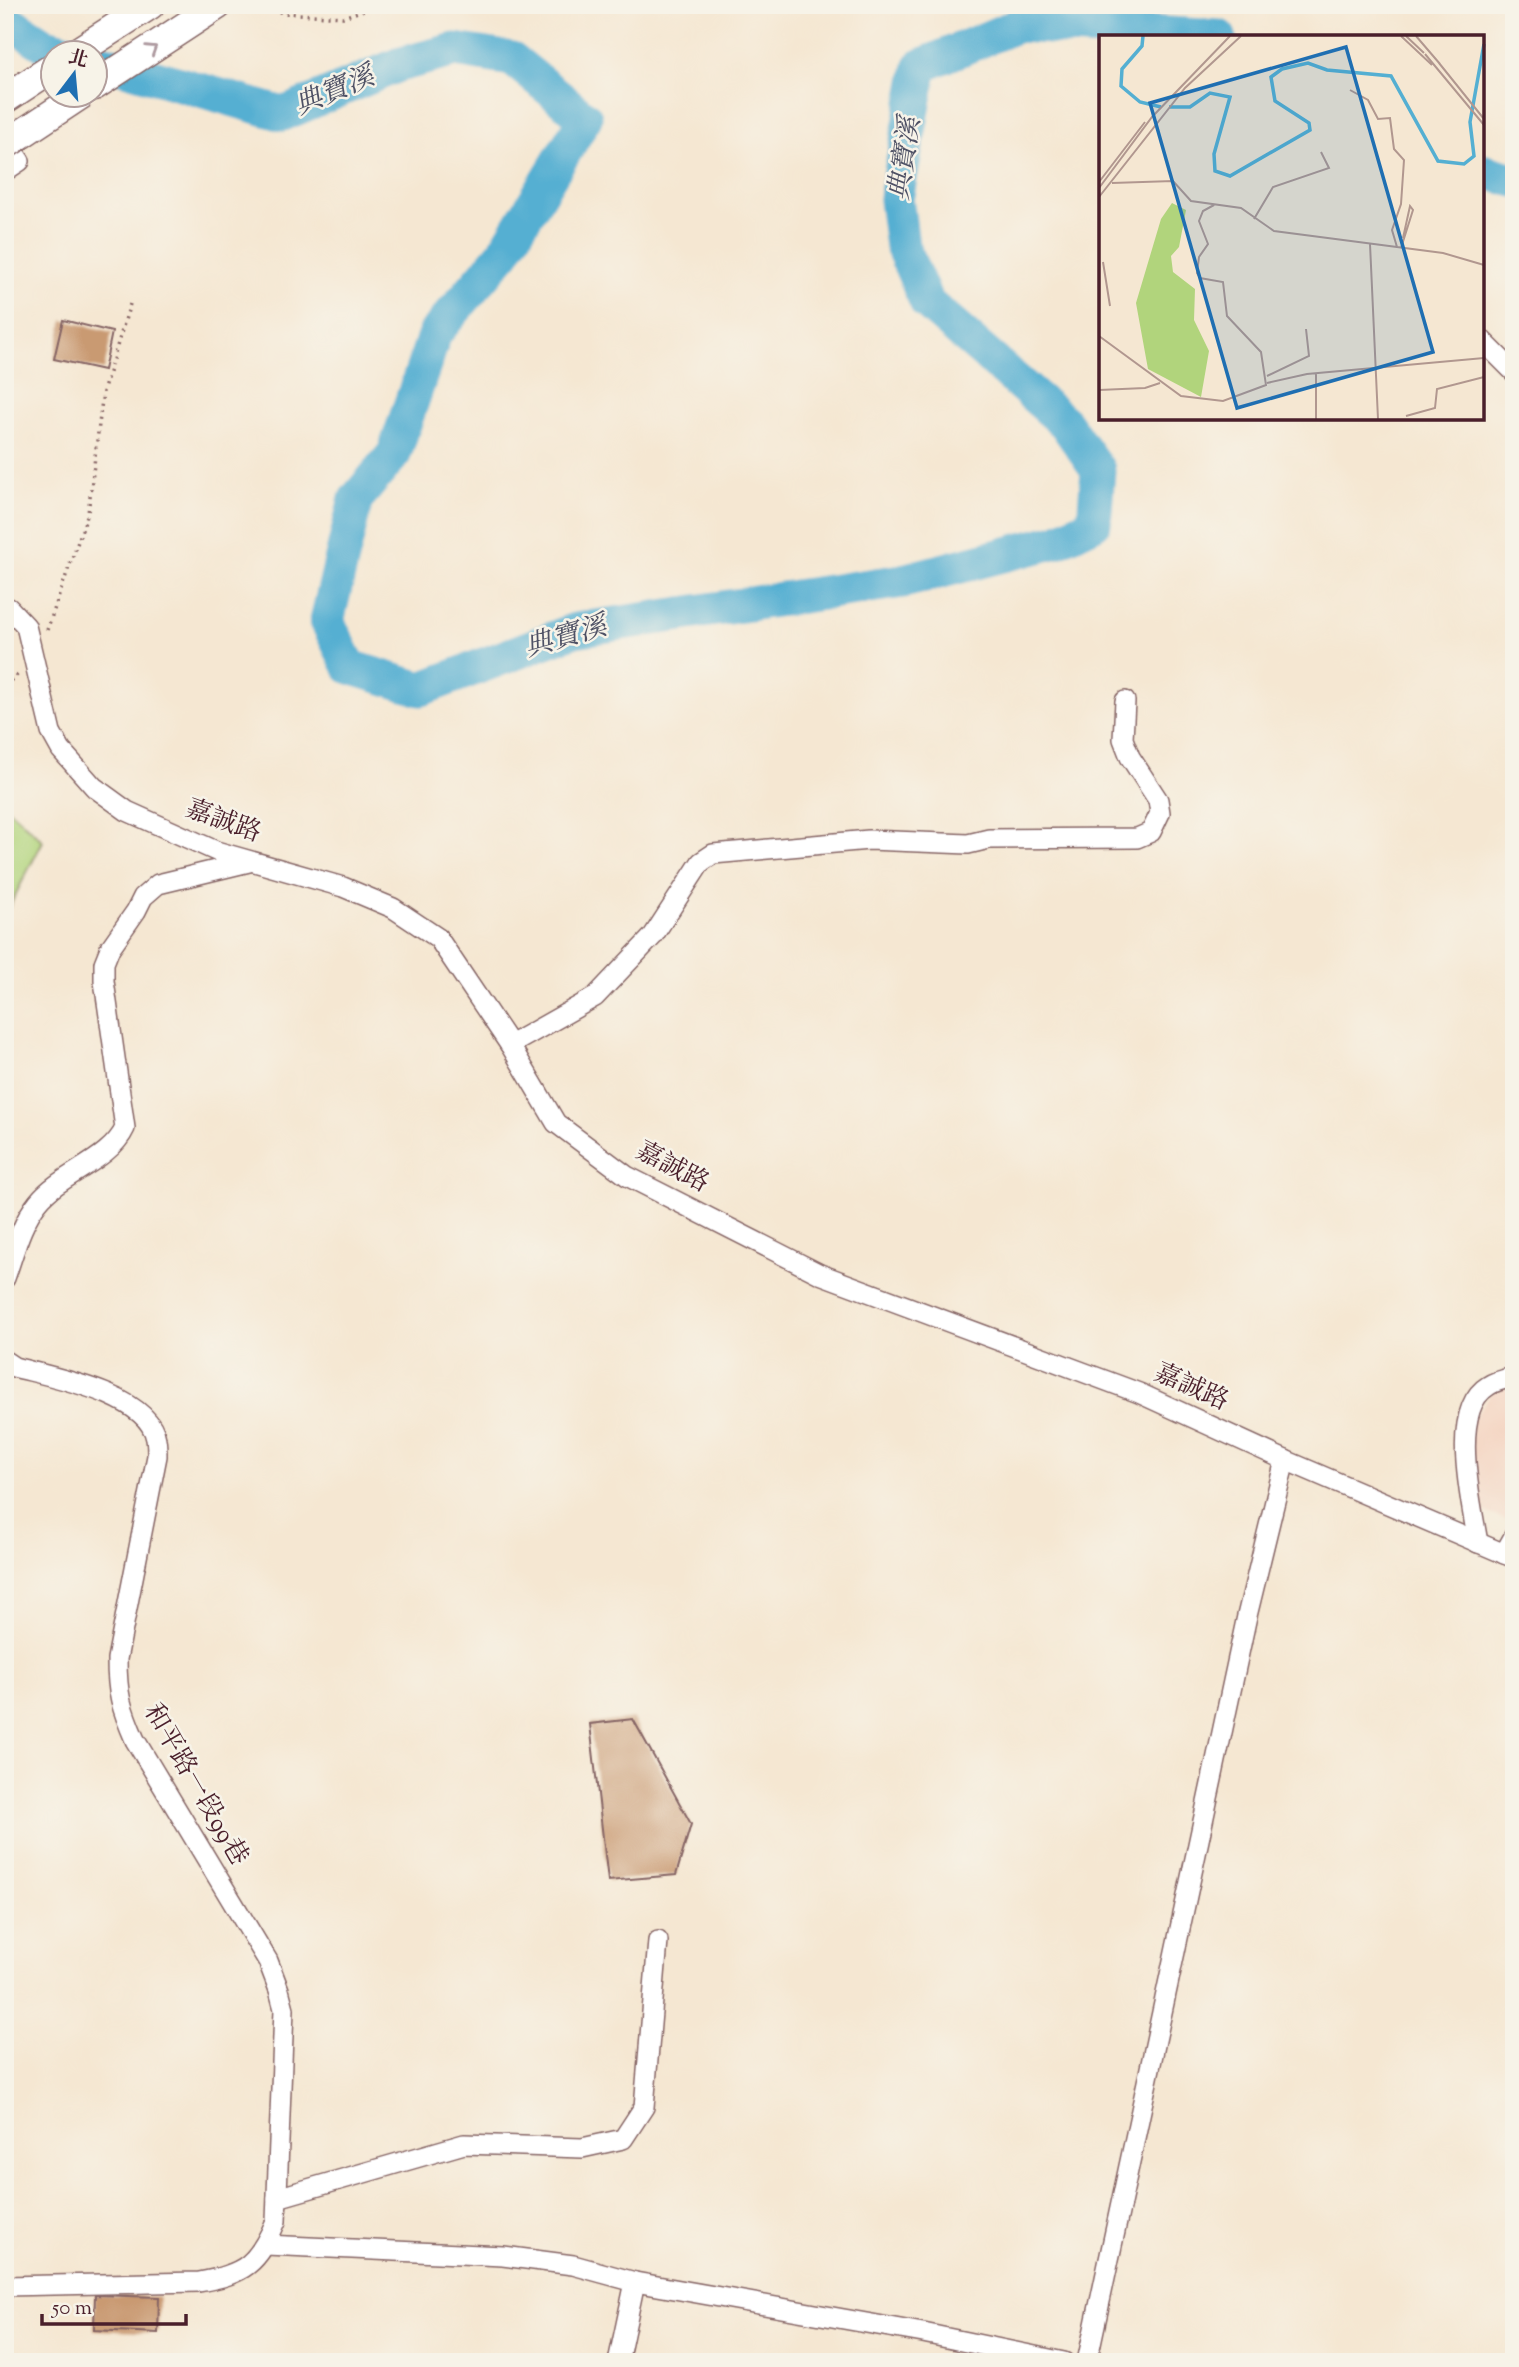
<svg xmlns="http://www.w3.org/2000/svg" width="1519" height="2367" font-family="'Sorts Mill Goudy','Noto Serif TC',serif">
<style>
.built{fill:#f4d3c0}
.green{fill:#b1d47c;stroke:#7e7a54;stroke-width:2}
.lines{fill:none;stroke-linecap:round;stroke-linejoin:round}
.river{stroke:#54afd2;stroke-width:35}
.building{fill:#c99a72}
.minor-casing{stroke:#866565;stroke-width:22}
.highway-casing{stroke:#866565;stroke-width:31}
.path{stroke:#866565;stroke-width:3.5;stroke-dasharray:2 5;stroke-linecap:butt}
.minor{stroke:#fff;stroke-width:19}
.highway{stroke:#fff;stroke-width:28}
.highway-bridge-casing{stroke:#866565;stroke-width:31;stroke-linecap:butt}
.highway-bridge{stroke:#fff;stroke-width:28}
.oneway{stroke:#ae9aa0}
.labels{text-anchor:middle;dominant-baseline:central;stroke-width:5;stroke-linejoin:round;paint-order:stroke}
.street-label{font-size:26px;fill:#4a1f2b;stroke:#f7f3e8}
.water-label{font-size:28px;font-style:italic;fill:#4e5165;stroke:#f7f3e8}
.inset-river{fill:none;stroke:#54afd2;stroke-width:3.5}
.inset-road{fill:none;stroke:#b1978f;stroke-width:2}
.view{fill:#1f6fb2;fill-opacity:0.15;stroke:#1f6fb2;stroke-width:3.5}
.inset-edge{fill:none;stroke:#4a1f2b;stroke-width:3.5}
</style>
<rect width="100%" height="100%" fill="#f7f3e8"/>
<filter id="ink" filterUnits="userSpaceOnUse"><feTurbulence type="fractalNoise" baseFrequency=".0143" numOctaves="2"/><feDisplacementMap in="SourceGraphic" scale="14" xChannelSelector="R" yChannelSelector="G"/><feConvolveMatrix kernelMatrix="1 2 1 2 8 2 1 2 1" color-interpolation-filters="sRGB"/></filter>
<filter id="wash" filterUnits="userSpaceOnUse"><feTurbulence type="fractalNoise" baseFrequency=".00686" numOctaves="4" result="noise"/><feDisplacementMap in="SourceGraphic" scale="28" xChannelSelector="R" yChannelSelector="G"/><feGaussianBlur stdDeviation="1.57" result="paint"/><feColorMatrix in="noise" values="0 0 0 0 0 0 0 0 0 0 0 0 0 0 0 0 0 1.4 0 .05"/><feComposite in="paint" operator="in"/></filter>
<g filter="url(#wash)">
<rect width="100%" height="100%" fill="#f5e7d2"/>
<polygon class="built" points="1514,1384 1514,1523 1481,1510 1470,1455 1472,1421 1496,1386"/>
<polygon class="green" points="5,806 43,841 5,915"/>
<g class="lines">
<g class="river">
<polyline points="5,19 45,45 71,52"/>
<polyline points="94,59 283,114 398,65 455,50 512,59 585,118 504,252 435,333 394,454 356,499 327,621 350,667 421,689 575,630 903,581 1057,541 1094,523 1098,470 1065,423 927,303 902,246 896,199 921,66 1018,25 1219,37"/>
<polyline points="1482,171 1514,180"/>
</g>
</g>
<g id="blocks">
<g class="building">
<polygon points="63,320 112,332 104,370 54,359"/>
<polygon points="633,1719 691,1824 676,1875 608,1881 590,1724"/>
<polygon points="95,2295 159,2297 158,2333 94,2330"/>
</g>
</g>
</g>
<g filter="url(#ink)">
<use href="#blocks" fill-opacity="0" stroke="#866565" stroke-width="2"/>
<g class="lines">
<g class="minor-casing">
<g id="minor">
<polyline points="5,140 20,161 5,171"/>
<polyline points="1482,340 1514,372"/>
<polyline points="5,606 9,608 26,626 51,732 61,750 94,787 127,811 216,851 343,887 393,908 438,938 510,1045 556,1123 627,1176 820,1274 1139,1393 1285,1460 1514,1558"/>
<polyline points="510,1045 595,997 653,936 701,862 713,854 869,840 968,844 989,839 1137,838 1151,832 1160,813 1158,800 1130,757 1123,739 1125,701"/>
<path d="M 5,1278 C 14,1253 21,1223 38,1202 C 61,1173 110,1161 125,1128 L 104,981 L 104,963 L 110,948 L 136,911 L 143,897 L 158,884 L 249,862"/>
<path d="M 5,1361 L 14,1367 C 52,1377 149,1394 156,1439 C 157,1444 157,1451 157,1456 L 117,1659 C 117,1694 121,1708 135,1740 L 268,1961 L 279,1990 L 284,2009 L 276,2221 C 258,2264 245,2274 199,2282 L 5,2286"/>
<path d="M 1478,1543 C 1472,1505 1448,1410 1488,1386 C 1495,1381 1505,1379 1514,1377"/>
<polyline points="1504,1554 1514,1536"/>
<polyline points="277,2198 464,2144 582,2148 623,2139 644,2107 658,1941"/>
<polyline points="266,2245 503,2256 573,2265 635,2282 923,2333 1064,2362"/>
<polyline points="618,2362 635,2282"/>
<polyline points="1087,2362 1247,1616 1285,1460"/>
</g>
</g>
<g class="highway-casing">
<g id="highway">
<polyline points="77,52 150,5"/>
<polyline points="94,86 218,5"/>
<polyline points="5,99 52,68"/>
</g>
</g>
<g class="path">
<polyline points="259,5 283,13 343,17 379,5"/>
<polyline points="47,630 88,513 103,392 130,304"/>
<polyline points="5,685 20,673"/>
</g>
<use href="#minor" class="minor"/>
<use href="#highway" class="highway"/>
<g class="highway-bridge-casing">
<polyline id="highway-bridge" points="5,145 82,94"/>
</g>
<use href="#highway-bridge" class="highway-bridge"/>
</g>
<defs><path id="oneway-chevron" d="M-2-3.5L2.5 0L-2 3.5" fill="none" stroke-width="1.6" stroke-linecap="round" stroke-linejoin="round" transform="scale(1.75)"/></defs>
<use class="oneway" href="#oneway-chevron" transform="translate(152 49) rotate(-33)"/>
</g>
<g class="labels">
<g class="street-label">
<text transform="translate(223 822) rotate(20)">嘉誠路</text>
<text transform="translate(672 1168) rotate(28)">嘉誠路</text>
<text transform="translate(1191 1388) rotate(24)">嘉誠路</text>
<text transform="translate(195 1785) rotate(60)">和平路一段99巷</text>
</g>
<g class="water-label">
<text transform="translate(335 92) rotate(-23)">典寶溪</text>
<text transform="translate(906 159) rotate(-82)">典寶溪</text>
<text transform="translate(566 638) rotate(-16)">典寶溪</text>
</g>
</g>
<g transform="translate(1099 35)">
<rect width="385" height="385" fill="#f5e7d2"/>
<path d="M 73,168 L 87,175 L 80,212 L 72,221 L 74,237 L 96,254 L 95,285 L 110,316 L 102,362 L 49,334 L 37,268 L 62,184 Z" fill="#b1d47c"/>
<path class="inset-river" d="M 44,1 L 43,11 L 23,34 L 22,51 L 41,67 L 62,72M 70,72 L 91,72 L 111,58 L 131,62 L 115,119 L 116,136 L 131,141 L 211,95 L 210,88 L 176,66 L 172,42 L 183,34 L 209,28 L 228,35 L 292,41 L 339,126 L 365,129 L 375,121 L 371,87 L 385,9"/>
<path class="inset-road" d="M 302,1 L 333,30M 307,1 L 325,18M 317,1 L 341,29M 326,19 L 385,90M 340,28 L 385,84M 251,55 L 269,65 L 279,84 L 291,83 L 295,114 L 305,125 L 302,169 L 293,195 L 298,212M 0,147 L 46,87M 13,148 L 74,146 L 92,166 L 142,173 L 175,196 L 344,218 L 385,230M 0,153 L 53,82 L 131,1M 0,162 L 86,53 L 142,1M 155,184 L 174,152 L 230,133 L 222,117M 271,209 L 279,384M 302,213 L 314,175 L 311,171 L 304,203M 4,227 L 11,271M 0,301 L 82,361 L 124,366 L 167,350 L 162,317 L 128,281 L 124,247 L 101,243 L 98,238 L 100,222 L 109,209 L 100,186 L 104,176 L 115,170M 168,341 L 210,321 L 207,294M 168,348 L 208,339 L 385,323M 0,355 L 46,353 L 61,348M 307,381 L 336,373 L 338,354 L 385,342M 217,384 L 217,339"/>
<path class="view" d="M 247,12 L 334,317 L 138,373 L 51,68 Z"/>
<rect width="385" height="385" class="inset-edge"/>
</g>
<rect width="1519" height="2367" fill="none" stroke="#f7f3e8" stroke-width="28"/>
<g transform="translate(74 74) rotate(16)"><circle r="33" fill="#f7f3e8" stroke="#b29e9c" stroke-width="2"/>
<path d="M0-5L12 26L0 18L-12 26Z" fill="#1f6fb2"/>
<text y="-10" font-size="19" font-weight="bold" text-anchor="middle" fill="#4a1f2b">北</text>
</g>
<path d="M42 2314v10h144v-10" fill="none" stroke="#4a1f2b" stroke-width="3.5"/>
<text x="52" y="2314" font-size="21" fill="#4a1f2b" stroke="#f7f3e8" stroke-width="5" paint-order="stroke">50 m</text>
</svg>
